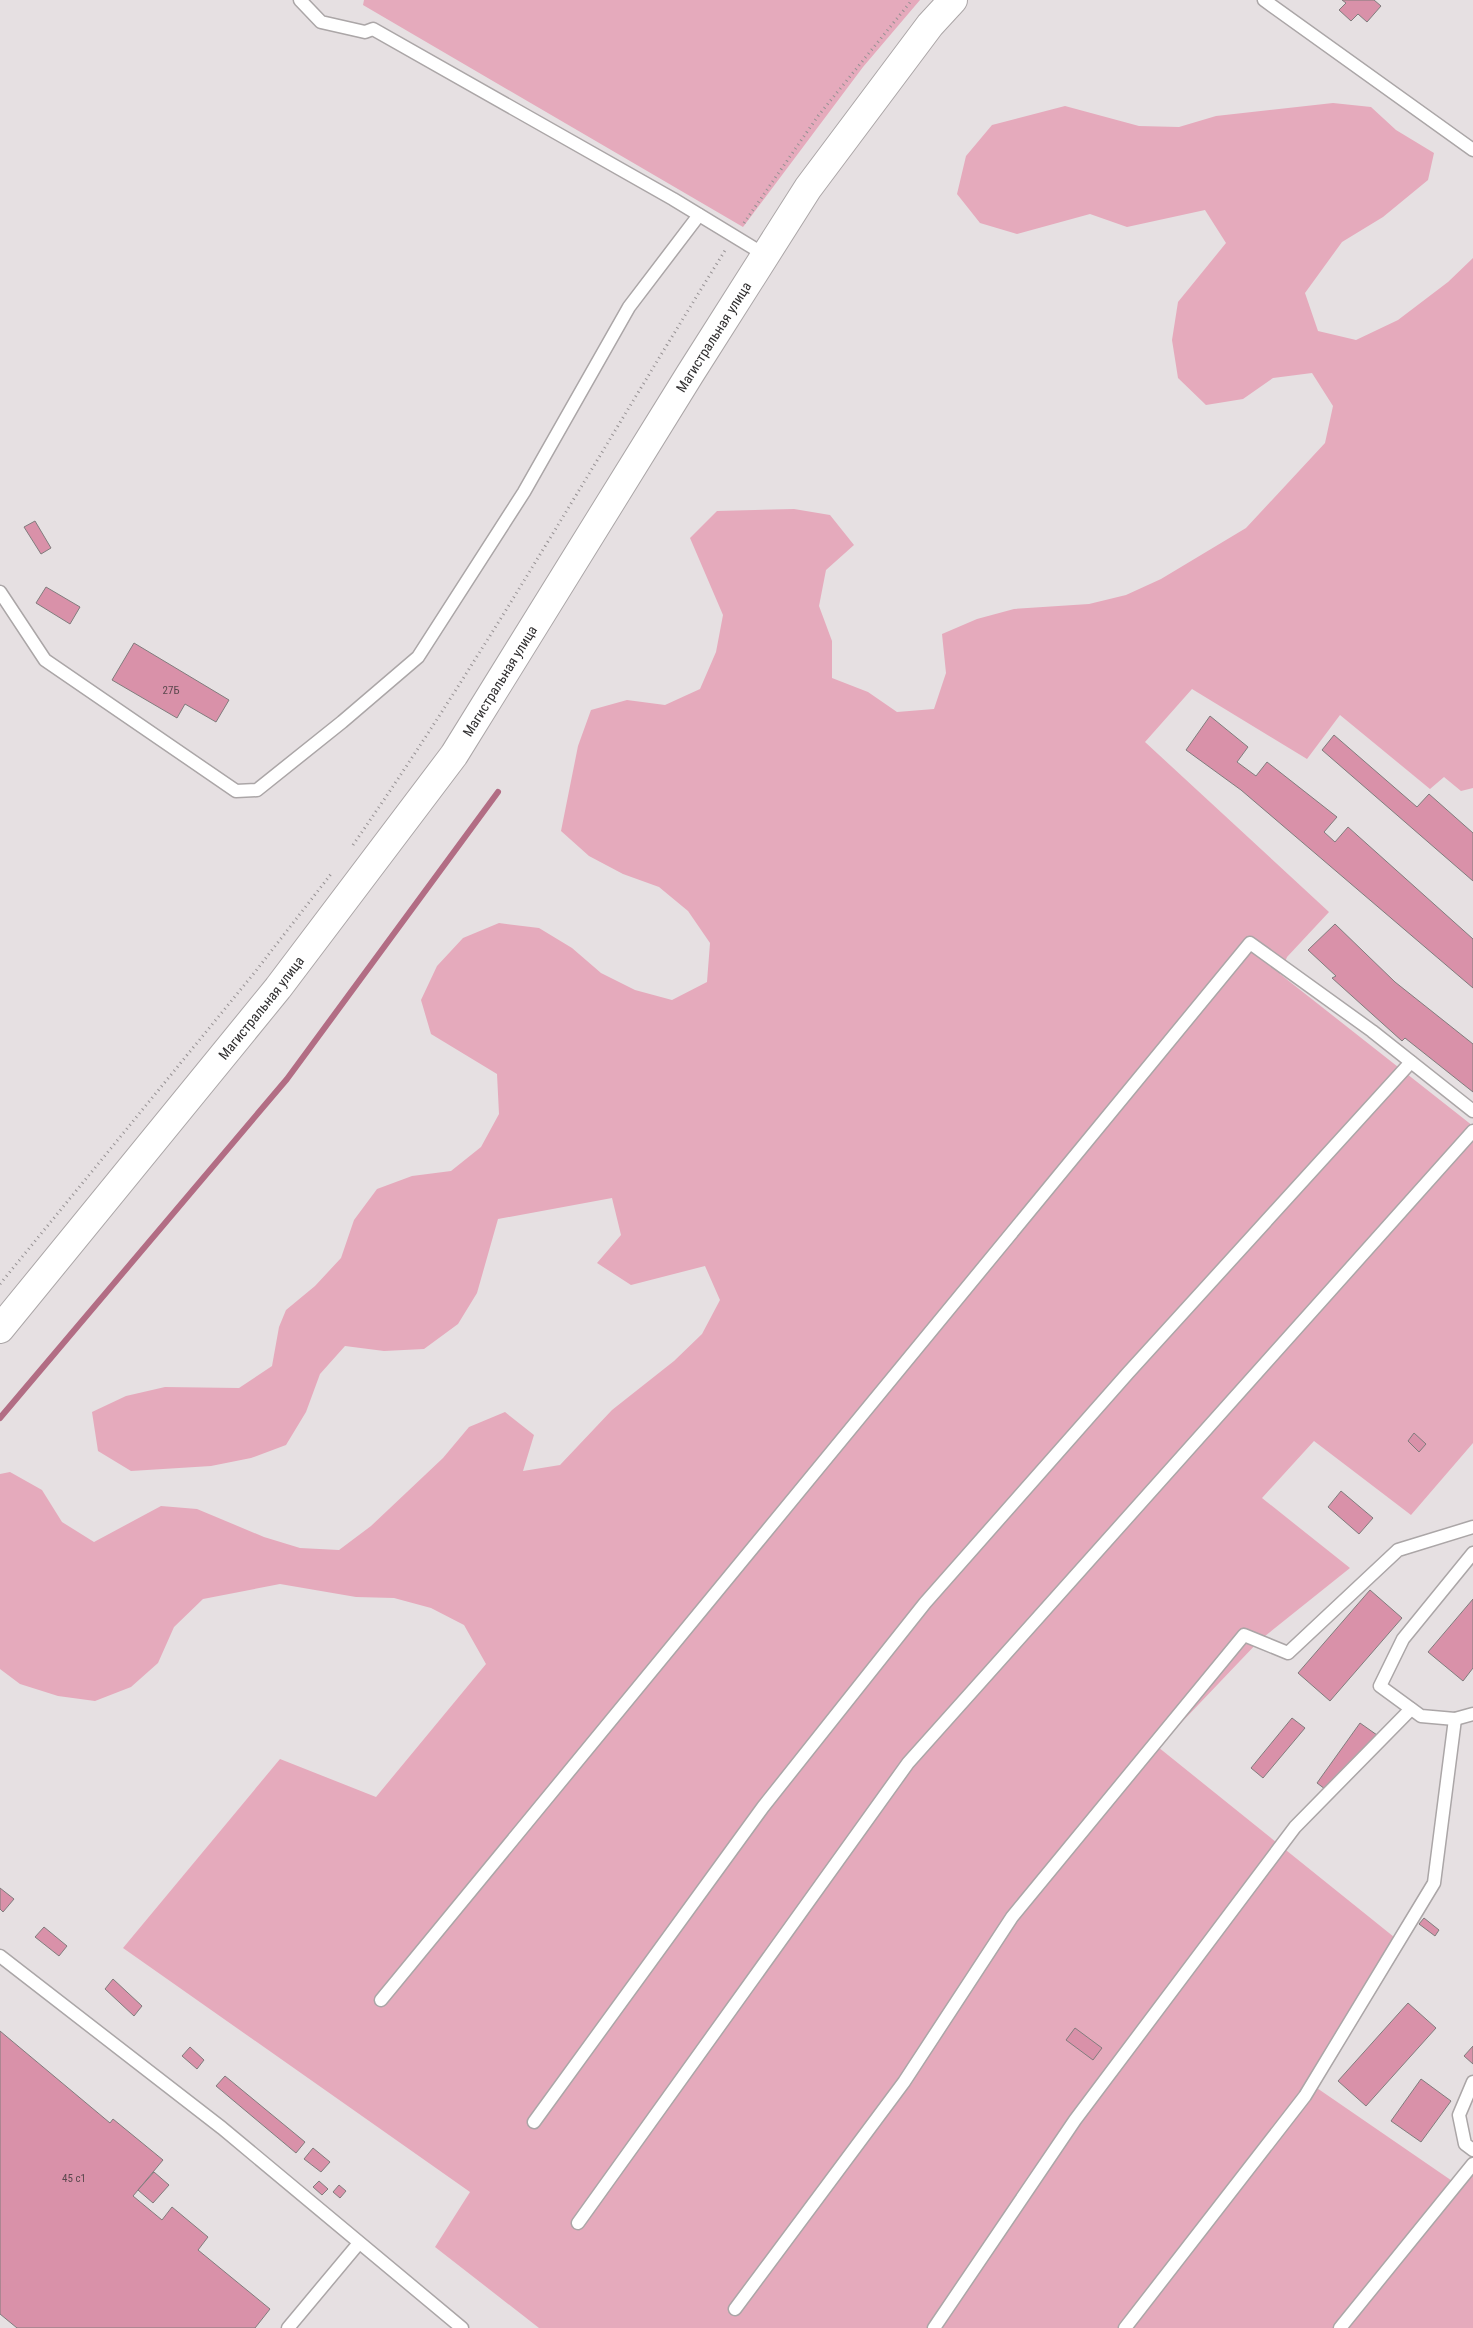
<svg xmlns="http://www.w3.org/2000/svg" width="1473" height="2328" viewBox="0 0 1473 2328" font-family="'Roboto Condensed',sans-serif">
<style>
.green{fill:#e5aabc}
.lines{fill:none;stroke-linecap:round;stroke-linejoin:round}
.stream{stroke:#b26d84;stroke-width:6}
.building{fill:#d991a9;stroke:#817c7d}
.lane-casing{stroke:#aba6a7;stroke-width:15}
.secondary-casing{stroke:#aba6a7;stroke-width:30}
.path{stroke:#969193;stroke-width:3;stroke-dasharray:1 4;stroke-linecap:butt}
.lane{stroke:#fff;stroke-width:12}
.secondary{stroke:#fff;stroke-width:28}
.labels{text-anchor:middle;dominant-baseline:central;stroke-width:4;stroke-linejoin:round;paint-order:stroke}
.number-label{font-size:11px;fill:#5b484e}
.street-label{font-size:14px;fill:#312f30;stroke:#fff}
</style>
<rect width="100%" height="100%" fill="#e6e0e2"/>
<g class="green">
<path d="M 364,0 L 920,0 L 863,67 L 743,227 L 363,5 Z"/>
<path d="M 1333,103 L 1371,107 L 1396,130 L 1434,153 L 1428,180 L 1383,217 L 1342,242 L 1305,293 L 1318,331 L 1356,340 L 1398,320 L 1448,282 L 1473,258 L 1473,788 L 1461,791 L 1444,777 L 1430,789 L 1340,715 L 1307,759 L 1192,689 L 1145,742 L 1329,912 L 1287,957 L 1280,974 L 1473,1126 L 1473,1443 L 1411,1515 L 1314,1441 L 1262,1498 L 1350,1568 L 1260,1640 L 1158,1747 L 1394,1937 L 1314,2086 L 1458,2185 L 1473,2171 L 1473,2328 L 539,2328 L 435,2247 L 470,2192 L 123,1948 L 280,1759 L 376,1797 L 486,1664 L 464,1625 L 431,1608 L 394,1598 L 356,1597 L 280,1584 L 203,1599 L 174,1627 L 158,1663 L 131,1687 L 95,1701 L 58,1696 L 20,1684 L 0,1669 L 0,1474 L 10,1472 L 42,1490 L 62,1522 L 94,1542 L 161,1506 L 197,1509 L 264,1537 L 300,1548 L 339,1550 L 371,1526 L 443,1458 L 469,1427 L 505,1412 L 534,1435 L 523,1471 L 560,1465 L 612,1410 L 674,1361 L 702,1334 L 720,1300 L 705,1266 L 631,1285 L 597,1263 L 621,1235 L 612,1198 L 498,1219 L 477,1293 L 458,1324 L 424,1349 L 384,1351 L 345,1346 L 320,1374 L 306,1412 L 286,1445 L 251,1458 L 211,1466 L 131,1471 L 98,1451 L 92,1412 L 126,1396 L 165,1387 L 239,1388 L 272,1366 L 279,1327 L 286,1310 L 315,1286 L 341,1258 L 354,1220 L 377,1189 L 412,1176 L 451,1171 L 481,1147 L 499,1114 L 497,1074 L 431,1034 L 421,1000 L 437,966 L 463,938 L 499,923 L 539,928 L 572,948 L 601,973 L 635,990 L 672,1000 L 707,982 L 710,943 L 688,911 L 659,887 L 623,874 L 589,856 L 561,831 L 578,746 L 591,710 L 627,700 L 665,705 L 700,689 L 716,652 L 723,615 L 690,538 L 717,511 L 794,509 L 830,515 L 854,545 L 826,570 L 819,606 L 832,641 L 832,678 L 868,692 L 897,712 L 934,709 L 946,673 L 942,634 L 977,619 L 1014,609 L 1089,604 L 1126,595 L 1161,579 L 1246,528 L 1325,443 L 1333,406 L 1312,373 L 1273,378 L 1243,399 L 1206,405 L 1178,378 L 1172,340 L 1178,302 L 1226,243 L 1205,210 L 1127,227 L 1090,214 L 1017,234 L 980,223 L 957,194 L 966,156 L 992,125 L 1065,106 L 1139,126 L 1179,127 L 1216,116 Z"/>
</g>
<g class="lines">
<path class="stream" d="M 0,1418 L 287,1079 L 498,792"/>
</g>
<g class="building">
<path d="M 1342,0 L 1374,0 L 1381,6 L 1367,22 L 1358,14 L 1351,21 L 1339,10 L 1346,3 Z"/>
<path d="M 35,521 L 51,548 L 41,554 L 24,527 Z"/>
<path d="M 46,587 L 80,607 L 70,624 L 36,603 Z"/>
<path d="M 134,643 L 229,700 L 216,722 L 185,704 L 177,718 L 112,680 Z"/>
<path d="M 1210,716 L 1248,747 L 1237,762 L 1256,776 L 1267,762 L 1337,817 L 1324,832 L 1335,842 L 1348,827 L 1473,939 L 1473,988 L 1241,790 L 1186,750 Z"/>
<path d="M 1334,735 L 1417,807 L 1429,794 L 1473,833 L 1473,881 L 1322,750 Z"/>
<path d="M 1335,924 L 1395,982 L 1473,1044 L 1473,1092 L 1405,1038 L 1402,1041 L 1332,978 L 1336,976 L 1308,950 Z"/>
<path d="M 1414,1433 L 1426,1444 L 1419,1452 L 1408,1441 Z"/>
<path d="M 1341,1491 L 1373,1518 L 1359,1534 L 1328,1507 Z"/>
<path d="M 1370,1590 L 1402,1618 L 1330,1701 L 1298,1673 Z"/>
<path d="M 1473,1599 L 1473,1668 L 1463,1681 L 1428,1652 Z"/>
<path d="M 1292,1718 L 1305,1728 L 1263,1778 L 1251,1768 Z"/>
<path d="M 1360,1723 L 1377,1735 L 1333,1795 L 1317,1783 Z"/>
<path d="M 0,1888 L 14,1899 L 3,1912 L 0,1909 Z"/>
<path d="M 1424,1918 L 1439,1930 L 1435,1936 L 1419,1924 Z"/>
<path d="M 44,1927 L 67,1946 L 59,1956 L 35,1937 Z"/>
<path d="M 113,1979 L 142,2006 L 134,2016 L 105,1989 Z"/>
<path d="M 1408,2003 L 1436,2028 L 1366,2106 L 1338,2081 Z"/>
<path d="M 1075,2028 L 1102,2048 L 1093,2060 L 1066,2040 Z"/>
<path d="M 0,2031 L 110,2123 L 113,2119 L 163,2160 L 133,2196 L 162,2220 L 172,2207 L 208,2237 L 198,2250 L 270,2309 L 255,2328 L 17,2328 L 0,2314 Z"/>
<path d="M 1473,2046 L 1473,2064 L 1464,2056 Z"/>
<path d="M 190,2047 L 204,2060 L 197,2069 L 182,2056 Z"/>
<path d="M 225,2076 L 305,2142 L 296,2153 L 216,2086 Z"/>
<path d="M 1421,2079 L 1451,2101 L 1421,2142 L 1391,2121 Z"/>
<path d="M 313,2148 L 330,2162 L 321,2172 L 304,2159 Z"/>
<path d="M 154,2172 L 169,2185 L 153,2203 L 138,2190 Z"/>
<path d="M 319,2181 L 328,2189 L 322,2195 L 313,2187 Z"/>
<path d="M 339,2185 L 346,2191 L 340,2198 L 333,2192 Z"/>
</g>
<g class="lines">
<g class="lane-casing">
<g id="lane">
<path d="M 300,0 L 321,22 L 365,32 L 373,29 L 673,199 L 765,255"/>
<path d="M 1264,0 L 1473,150"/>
<path d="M 0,592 L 45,660 L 236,791 L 257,790 L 342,722 L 418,657 L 524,492 L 629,307 L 699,215"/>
<path d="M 1473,1553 L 1403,1639 L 1380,1686 L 1421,1716 L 1455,1719 L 1473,1714"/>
<path d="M 0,1956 L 222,2128 L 462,2328"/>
<path d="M 381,2000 L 1250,943 L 1372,1031 L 1473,1111"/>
<path d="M 1473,2082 L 1459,2115 L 1465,2144 L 1473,2150"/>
<path d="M 534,2122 L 763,1807 L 925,1603 L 1128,1373 L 1411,1062"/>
<path d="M 578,2223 L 908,1763 L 1473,1131"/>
<path d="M 735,2309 L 904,2082 L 1012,1917 L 1244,1635 L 1288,1653 L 1398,1550 L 1473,1527"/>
<path d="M 288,2328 L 359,2243"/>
<path d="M 934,2328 L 1075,2120 L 1295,1827 L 1411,1709"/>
<path d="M 1125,2328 L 1305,2096 L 1434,1883 L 1455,1719"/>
<path d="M 1340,2328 L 1473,2164"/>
</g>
</g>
<g class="secondary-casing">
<g id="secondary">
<path id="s1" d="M 0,1329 L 278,988 L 454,755 L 690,374 L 808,188 L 930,25 L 953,0"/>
</g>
</g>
<g class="path">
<path d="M 744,223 L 818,116 L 912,0"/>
<path d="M 353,845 C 487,652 602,448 726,249"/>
<path d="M 0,1284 L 255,972 L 331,874"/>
</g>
<use href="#lane" class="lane"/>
<use href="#secondary" class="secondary"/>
</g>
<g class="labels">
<g class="number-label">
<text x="171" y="690">27Б</text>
<text x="74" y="2178">45 с1</text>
</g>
<g class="street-label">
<text stroke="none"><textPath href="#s1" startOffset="1224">Магистральная улица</textPath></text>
<text stroke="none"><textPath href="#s1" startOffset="819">Магистральная улица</textPath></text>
<text stroke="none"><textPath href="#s1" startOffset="414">Магистральная улица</textPath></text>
</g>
</g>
</svg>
